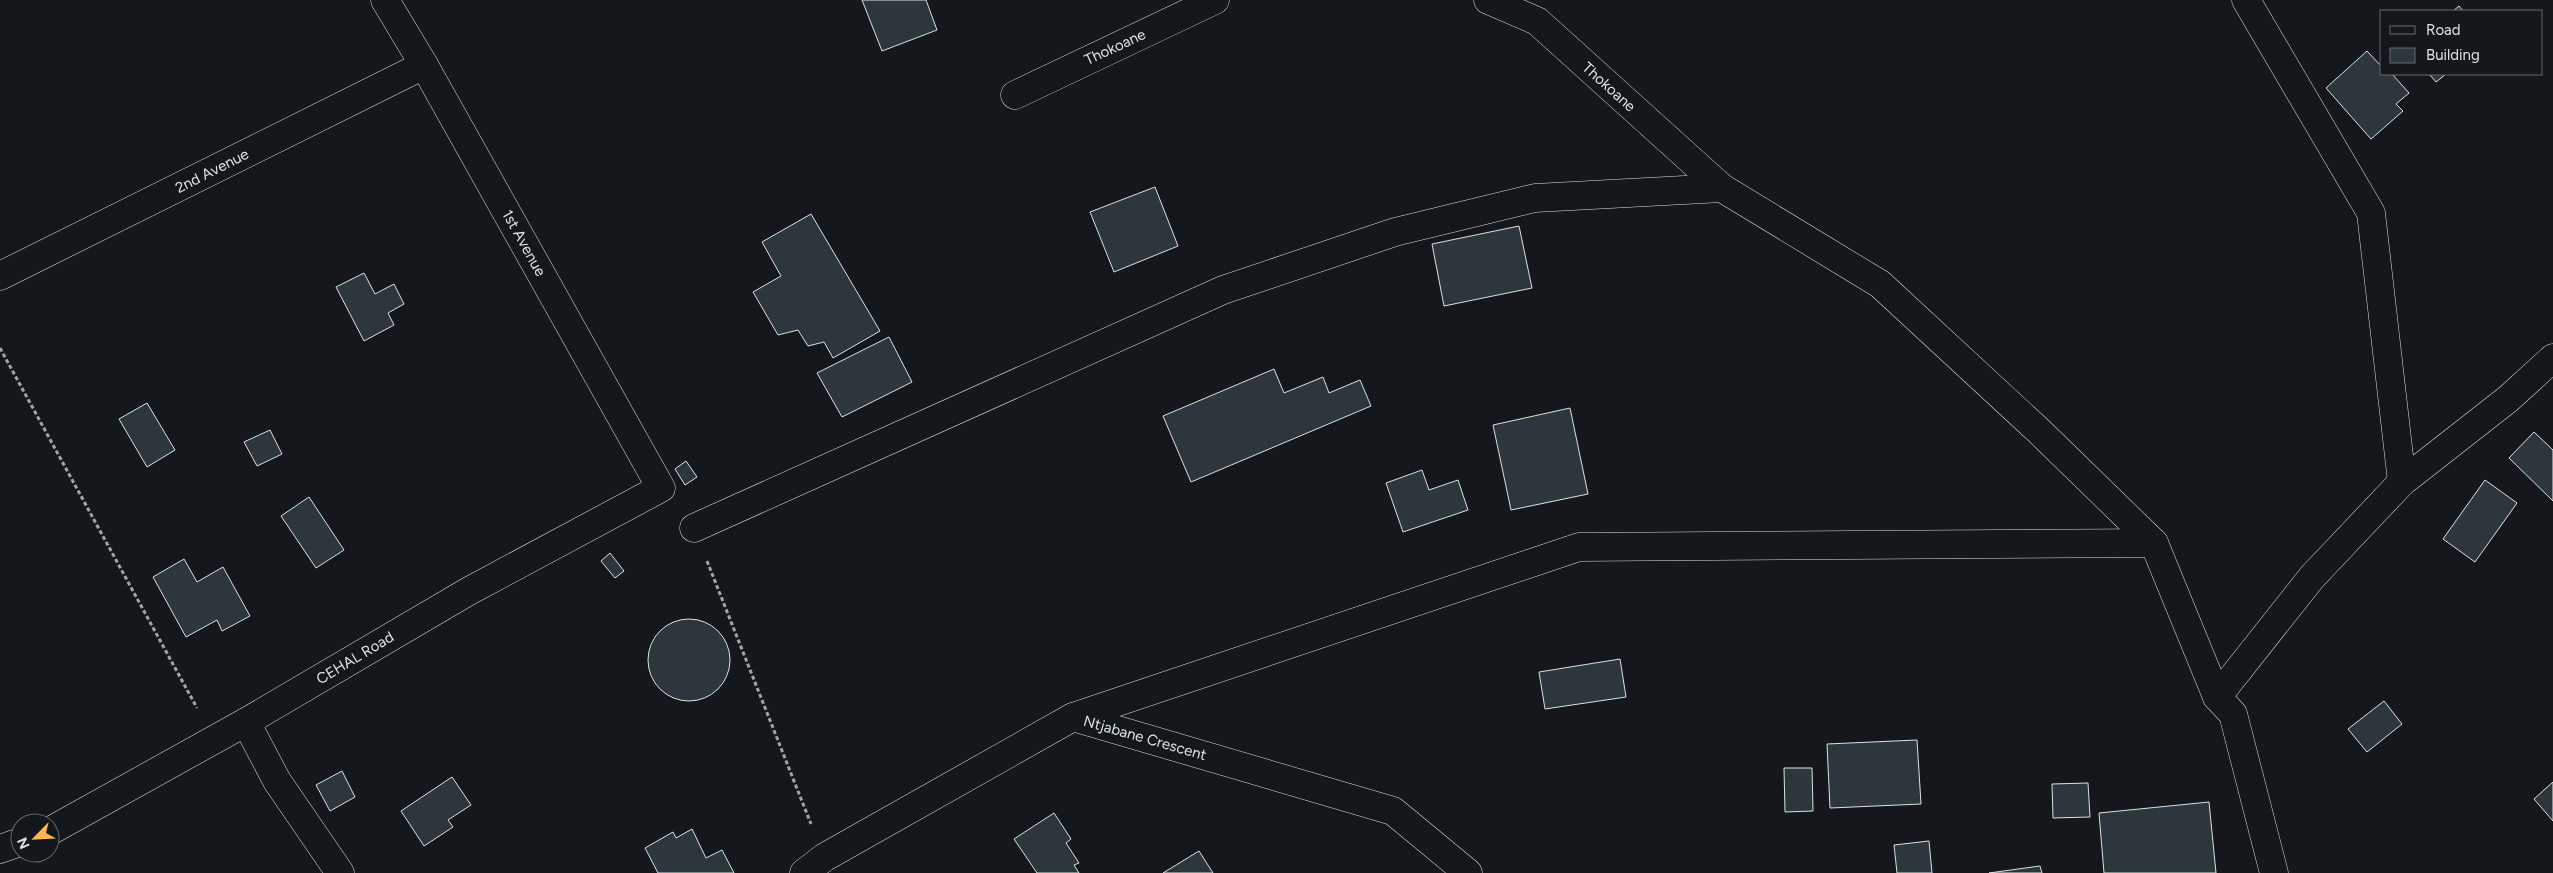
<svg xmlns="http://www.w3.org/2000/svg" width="2553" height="873" viewBox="0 0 2553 873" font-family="Figtree,sans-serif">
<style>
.building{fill:#2c363c;stroke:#d8e6dc}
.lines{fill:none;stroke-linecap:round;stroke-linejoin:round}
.minor-casing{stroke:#d8e6dc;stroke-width:29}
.path{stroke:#9da8a2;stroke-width:3;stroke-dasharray:4 2.5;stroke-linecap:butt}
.minor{stroke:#14181c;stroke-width:28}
.labels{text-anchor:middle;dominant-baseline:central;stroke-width:4;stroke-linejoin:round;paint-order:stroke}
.street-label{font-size:15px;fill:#d8e6dc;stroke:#14181c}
</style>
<rect width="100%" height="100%" fill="#14181c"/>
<g class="building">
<path d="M 862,0 L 926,0 L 937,30 L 882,51 Z"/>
<path d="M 2459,6 L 2463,11 L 2453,11 Z"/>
<path d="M 2367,51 L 2382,67 L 2382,74 L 2392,74 L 2409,93 L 2396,104 L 2403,111 L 2371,139 L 2326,88 Z"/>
<path d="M 2429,74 L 2446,74 L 2436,82 Z"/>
<path d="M 1155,187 L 1178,246 L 1114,272 L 1090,212 Z"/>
<path d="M 811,214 L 880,331 L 833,358 L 824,342 L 808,346 L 798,330 L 778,335 L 753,292 L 781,276 L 762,242 Z"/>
<path d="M 1519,226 L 1532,288 L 1444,306 L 1432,244 Z"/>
<path d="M 364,273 L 375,294 L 394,284 L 404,304 L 388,313 L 394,325 L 364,341 L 336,287 Z"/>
<path d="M 889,337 L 912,382 L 842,417 L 817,373 Z"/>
<path d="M 1274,369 L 1284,393 L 1323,377 L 1329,393 L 1360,380 L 1371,406 L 1191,482 L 1163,416 Z"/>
<path d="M 147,403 L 175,450 L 147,467 L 119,419 Z"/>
<path d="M 1570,408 L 1588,494 L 1511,510 L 1493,425 Z"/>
<path d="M 270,430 L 282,454 L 257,466 L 244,442 Z"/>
<path d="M 2534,432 L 2553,450 L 2553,501 L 2509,458 Z"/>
<path d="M 686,461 L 697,477 L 685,485 L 675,469 Z"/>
<path d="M 1422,470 L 1429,490 L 1458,480 L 1468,510 L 1403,532 L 1386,483 Z"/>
<path d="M 2485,480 L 2517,503 L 2475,562 L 2443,539 Z"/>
<path d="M 309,497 L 344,550 L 316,568 L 281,516 Z"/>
<path d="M 610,553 L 624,571 L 615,578 L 601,561 Z"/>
<path d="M 184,559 L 197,582 L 223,567 L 250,616 L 222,631 L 217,620 L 186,637 L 153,577 Z"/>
<circle cx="689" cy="660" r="41"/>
<path d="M 1620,659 L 1626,697 L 1545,709 L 1539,672 Z"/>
<path d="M 2384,701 L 2402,724 L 2367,752 L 2348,729 Z"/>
<path d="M 1917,740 L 1921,804 L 1830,808 L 1827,744 Z"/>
<path d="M 1784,768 L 1812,768 L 1813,811 L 1785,812 Z"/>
<path d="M 342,771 L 355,797 L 330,811 L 316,785 Z"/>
<path d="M 452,777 L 471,805 L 448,820 L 453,827 L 424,846 L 401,811 Z"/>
<path d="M 2553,782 L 2553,821 L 2534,799 Z"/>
<path d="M 2088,783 L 2090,817 L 2053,818 L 2052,784 Z"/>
<path d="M 2209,802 L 2216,873 L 2104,873 L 2099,813 Z"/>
<path d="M 1054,813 L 1071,839 L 1066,843 L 1079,863 L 1074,865 L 1079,873 L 1037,873 L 1014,839 Z"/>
<path d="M 692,829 L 706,858 L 722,850 L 734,873 L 658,873 L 645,848 L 673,832 L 676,838 Z"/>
<path d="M 1929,841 L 1932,873 L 1897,873 L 1894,845 Z"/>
<path d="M 1199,851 L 1213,873 L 1163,873 Z"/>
<path d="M 2040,866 L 2042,873 L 1989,873 Z"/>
</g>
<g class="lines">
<g class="minor-casing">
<g id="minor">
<path d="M 1488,0 L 1537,21 L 1722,188"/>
<path d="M 2246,0 L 2371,213 L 2402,482"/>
<path d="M 1015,95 L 1215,0"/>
<path d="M 0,276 L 424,65"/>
<path d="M 694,528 L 1223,290 L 1395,232 L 1535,198 L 1722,188 L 1880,284 L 2039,431 L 2154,543 L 2217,697 L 2233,714 L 2274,873"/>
<path d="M 2217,697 L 2312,577 L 2402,482 L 2508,399 L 2553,358"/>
<path d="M 1073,717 L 1579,547 L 2154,543"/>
<path d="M 246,722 L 277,781 L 340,873"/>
<path d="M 50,831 L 246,722 L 469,591 L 661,488 L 424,65 L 385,0"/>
<path d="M 0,849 L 20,842"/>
<path d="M 804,873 L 825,857 L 1073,717 L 1393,811 L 1468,873"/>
</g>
</g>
<g class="path">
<path d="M 0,348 L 197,708"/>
<path d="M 707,561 L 811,824"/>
</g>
<use href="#minor" class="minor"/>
</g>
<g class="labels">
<g class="street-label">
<text transform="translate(1115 47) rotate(-25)">Thokoane</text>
<text transform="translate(1609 87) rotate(42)">Thokoane</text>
<text transform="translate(212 171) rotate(-27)">2nd Avenue</text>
<text transform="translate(524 243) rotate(61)">1st Avenue</text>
<text transform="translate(355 658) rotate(-31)">CEHAL Road</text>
<text transform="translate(1145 738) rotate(16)">Ntjabane Crescent</text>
</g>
</g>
<rect x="2380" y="10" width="162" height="65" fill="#14181c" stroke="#626a69"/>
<rect x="2390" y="26" width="25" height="8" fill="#14181c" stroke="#626a69"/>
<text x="2426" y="35" font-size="15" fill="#d8e6dc">Road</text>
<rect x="2390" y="48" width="25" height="15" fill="#2c363c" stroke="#626a69"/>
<text x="2426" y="60" font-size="15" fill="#d8e6dc">Building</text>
<g transform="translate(35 838) rotate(246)"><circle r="24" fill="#14181c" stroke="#626a69"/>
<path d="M0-4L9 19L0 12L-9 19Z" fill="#ffb74d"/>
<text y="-8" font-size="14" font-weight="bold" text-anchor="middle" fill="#d8e6dc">N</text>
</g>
</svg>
